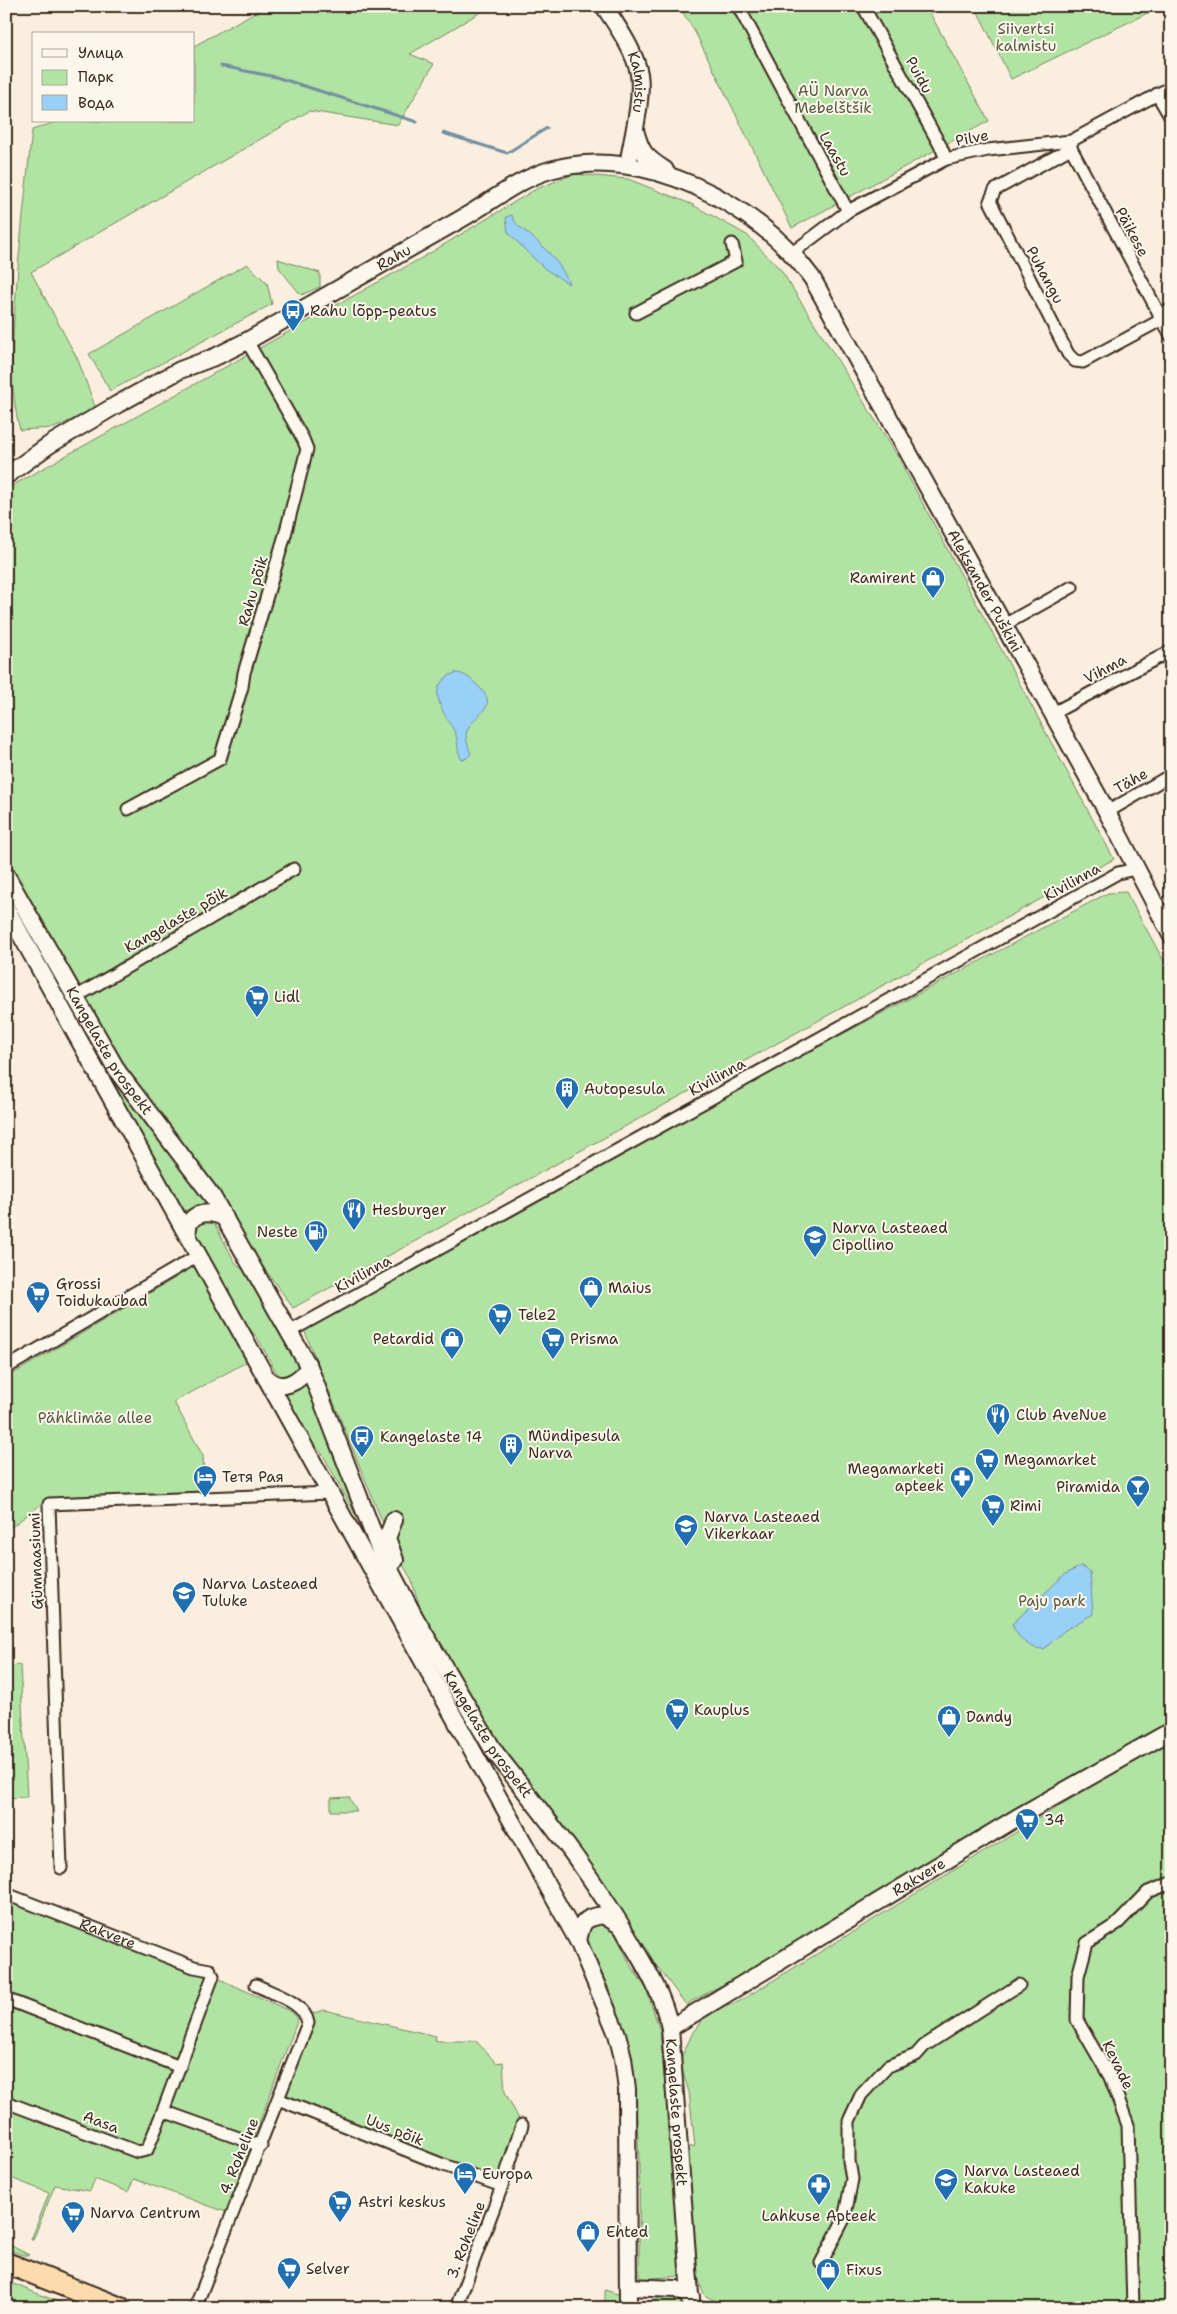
<svg xmlns="http://www.w3.org/2000/svg" width="1177" height="2314" viewBox="0 0 1177 2314" font-family="'Shantell Sans',sans-serif">
<style>
.green{fill:#b1e3a3;stroke:#768660}
.water{fill:#99d0f8;stroke:#738ea1}
.lines{fill:none;stroke-linecap:round;stroke-linejoin:round}
.stream{stroke:#738ea1;stroke-width:3}
.street-casing{stroke:#3b2a1e;stroke-width:15}
.secondary-casing{stroke:#3b2a1e;stroke-width:20}
.highway-casing{stroke:#3b2a1e;stroke-width:24}
.street{stroke:#fbf7ec;stroke-width:11}
.secondary{stroke:#fbf7ec;stroke-width:16}
.highway{stroke:#fcdcac;stroke-width:20}
.labels{text-anchor:middle;dominant-baseline:central;stroke-width:4;stroke-linejoin:round;paint-order:stroke}
.park-label{font-size:15px;fill:#58583f;stroke:#fbf7ec}
.street-label{font-size:15px;fill:#3b2a1e;stroke:#fbf7ec}
.poi-label{font-size:15px;fill:#3b2a1e;stroke:#fbf7ec;text-anchor:start}
</style>
<rect width="100%" height="100%" fill="#faefde"/>
<filter id="ink" filterUnits="userSpaceOnUse"><feTurbulence type="fractalNoise" baseFrequency=".02" numOctaves="2"/><feDisplacementMap in="SourceGraphic" scale="10" xChannelSelector="R" yChannelSelector="G"/><feConvolveMatrix kernelMatrix="1 2 1 2 8 2 1 2 1" color-interpolation-filters="sRGB"/></filter>
<g filter="url(#ink)">
<g class="green">
<path d="M 266,6 L 491,6 L 410,54 L 434,64 L 398,125 L 309,111 L 31,272 L 78,360 L 96,409 L 54,428 L 20,430 C 9,389 12,348 15,305 C 19,247 26,188 32,130 L 58,121 L 194,121 L 194,46 Z"/>
<path d="M 679,6 L 926,6 L 989,121 L 792,228 L 696,34 Z"/>
<path d="M 975,6 L 1162,6 L 1011,79 Z"/>
<path d="M 574,174 L 628,179 L 691,204 L 747,235 L 781,270 L 894,450 L 1114,859 L 293,1308 L 99,1039 L 6,869 L 6,489 L 425,256 L 536,189 Z"/>
<path d="M 278,259 L 320,273 L 320,287 L 301,295 L 279,268 Z"/>
<path d="M 247,264 L 267,283 L 272,304 L 110,391 L 89,354 Z"/>
<path d="M 1126,892 L 1171,974 L 1171,1732 L 747,1972 L 690,2002 L 687,2006 L 501,1760 L 422,1614 L 411,1579 L 391,1543 L 302,1325 L 521,1205 L 1108,893 Z"/>
<path d="M 108,1072 L 209,1203 L 196,1205 L 182,1213 L 106,1074 Z"/>
<path d="M 209,1218 L 214,1223 L 235,1262 L 251,1278 L 298,1363 L 298,1368 L 293,1376 L 283,1378 L 276,1372 L 257,1337 L 242,1321 L 194,1234 L 194,1224 Z"/>
<path d="M 197,1265 L 250,1360 L 174,1402 L 203,1456 L 205,1493 L 47,1500 L 6,1531 L 6,1378 Z"/>
<path d="M 309,1383 L 355,1513 L 355,1514 L 323,1455 L 304,1433 L 281,1393 L 300,1388 Z"/>
<path d="M 20,1665 L 27,1797 L 6,1798 L 6,1666 Z"/>
<path d="M 1171,1740 L 1171,2308 L 763,2308 C 749,2306 717,2304 706,2296 C 691,2283 689,2171 688,2147 L 695,2146 L 689,2092 L 681,2066 L 681,2058 L 693,2032 L 706,2015 L 712,2009 L 738,2002 L 1128,1764 Z"/>
<path d="M 349,1797 L 357,1811 L 331,1811 L 331,1798 Z"/>
<path d="M 6,1894 L 213,1976 L 292,2012 L 298,2019 L 226,2212 L 134,2179 L 128,2192 L 95,2179 L 90,2191 L 55,2185 L 33,2240 L 31,2240 L 49,2193 L 6,2176 Z"/>
<path d="M 600,1921 L 613,1929 L 631,1966 L 646,1988 L 660,2031 L 682,2276 L 639,2279 C 639,2198 643,2115 625,2036 C 617,2002 600,1970 585,1938 L 586,1930 Z"/>
<path d="M 324,2010 L 436,2036 L 435,2040 L 439,2041 L 476,2041 L 496,2063 L 503,2062 L 505,2092 L 522,2125 L 502,2186 L 278,2099 L 307,2015 Z"/>
<path d="M 6,2243 L 29,2255 L 23,2255 L 6,2249 Z"/>
<path d="M 6,2283 L 16,2285 L 74,2308 L 6,2308 Z"/>
<path d="M 605,2290 L 618,2294 L 621,2301 L 621,2308 L 605,2308 Z"/>
<path d="M 668,2294 L 683,2299 L 683,2308 L 646,2308 L 653,2301 Z"/>
</g>
<g class="water">
<path d="M 512,215 C 515,226 522,228 530,235 C 545,248 562,264 569,284 L 545,269 L 525,250 L 508,232 L 506,217 Z"/>
<path d="M 455,673 C 464,673 468,677 475,683 C 504,709 474,712 467,731 C 464,737 469,748 471,754 L 467,758 L 462,760 C 456,751 459,742 455,733 C 446,714 421,687 455,673 Z"/>
<path d="M 1081,1566 L 1090,1572 L 1093,1614 L 1065,1630 L 1044,1649 C 1028,1649 1018,1638 1012,1624 L 1064,1575 Z"/>
</g>
<g class="lines">
<g class="stream">
<path d="M 221,66 L 276,77 L 417,122"/>
<path d="M 443,133 L 507,153 L 547,128"/>
</g>
<g class="street-casing">
<g id="street">
<path d="M 738,6 L 848,211"/>
<path d="M 863,6 L 941,147 L 946,159"/>
<path d="M 1157,94 L 1171,118"/>
<path d="M 1071,143 L 1071,148 L 1171,336"/>
<path d="M 1071,148 L 995,190 L 990,201 L 1068,354 L 1075,361 L 1083,362 L 1161,320"/>
<path d="M 792,253 L 848,211 L 946,159 L 988,150 L 1071,141 L 1171,87"/>
<path d="M 636,313 L 736,261 L 732,244"/>
<path d="M 1159,316 L 1171,309"/>
<path d="M 1004,625 L 1072,587"/>
<path d="M 1053,713 L 1171,651"/>
<path d="M 128,809 L 220,759 L 242,687 L 244,673 L 285,535 L 307,449 L 303,439 L 247,341"/>
<path d="M 1107,812 L 1171,775"/>
<path d="M 74,998 L 294,869"/>
<path d="M 289,1332 L 1118,873 L 1135,869"/>
<path d="M 6,1368 L 199,1255"/>
<path d="M 61,1868 L 49,1504 L 330,1493"/>
<path id="s1" d="M 6,1894 L 194,1967 L 210,1970"/>
<path d="M 213,1976 L 163,2111 L 261,2146"/>
<path d="M 6,1999 L 180,2067"/>
<path d="M 278,2099 L 441,2164 L 502,2186"/>
<path d="M 6,2102 L 138,2152 L 147,2150 L 163,2111"/>
<path d="M 821,2263 L 844,2219 L 848,2200 L 852,2179 L 849,2161 L 849,2121 L 861,2095 L 888,2066 L 916,2055 L 924,2046 L 1019,1985"/>
<path d="M 691,2307 L 718,2308"/>
<path d="M 195,2308 L 308,2023 C 305,2002 273,1994 256,1985"/>
<path d="M 456,2308 L 502,2186 L 522,2125"/>
<path d="M 1133,2308 L 1128,2125 L 1110,2077 L 1077,2020 L 1078,1976 L 1087,1943 L 1118,1923 L 1148,1892 L 1171,1883"/>
</g>
</g>
<g class="secondary-casing">
<g id="secondary">
<path id="s2" d="M 604,6 C 617,26 635,51 639,74 C 643,99 632,140 628,165"/>
<path d="M 635,130 C 641,153 645,157 665,170"/>
<path id="s3" d="M 6,476 L 49,445 L 118,404 L 180,370 L 217,356 L 247,341 C 318,300 390,260 461,219 C 491,202 517,180 550,170 C 643,143 758,204 812,278 L 1107,812 L 1171,935"/>
<path id="s4" d="M 6,875 L 118,1072 L 212,1196 L 309,1367 L 380,1551 L 414,1616 L 494,1751 C 544,1815 595,1878 635,1949 C 650,1974 664,1999 670,2028 L 691,2308"/>
<path d="M 6,908 L 578,1941 L 617,2034 L 623,2058 L 627,2090 L 628,2308"/>
<path d="M 188,1236 C 184,1212 210,1209 225,1218"/>
<path d="M 266,1378 C 281,1393 299,1382 309,1367"/>
<path d="M 394,1520 L 387,1538 L 395,1560"/>
<path d="M 578,1941 C 582,1922 583,1918 603,1915 L 621,1926"/>
<path id="s5" d="M 670,2028 L 1018,1817 L 1171,1731"/>
<path d="M 628,2287 L 676,2289 L 691,2297"/>
</g>
</g>
<g class="highway-casing">
<path id="highway" d="M 6,2263 L 121,2308"/>
</g>
<use href="#street" class="street"/>
<use href="#secondary" class="secondary"/>
<use href="#highway" class="highway"/>
</g>
</g>
<defs>
<g id="bus-pin" transform="scale(1.25)"><path d="M0 17L-7.5 6A9.5 9.5 0 1 1 7.5 6Z" fill="#1f6fb2" stroke="#fbf7ec"/><path d="M-5-6H5V4H4V6H2V4H-2V6H-4V4H-5ZM-3.5-4V0h7V-4ZM-3.5 1.2v1.5H-2V1.2ZM2 1.2v1.5H3.5V1.2Z" fill="#fff"/></g>
<g id="shop-pin" transform="scale(1.25)"><path d="M0 17L-7.5 6A9.5 9.5 0 1 1 7.5 6Z" fill="#1f6fb2" stroke="#fbf7ec"/><path d="M-5-2.5h2.3a2.7 3.5 0 0 1 5.4 0H5L5.5 6h-11ZM-1.5-2.5h3a1.5 2.3 0 0 0-3 0Z" fill="#fff"/></g>
<g id="supermarket-pin" transform="scale(1.25)"><path d="M0 17L-7.5 6A9.5 9.5 0 1 1 7.5 6Z" fill="#1f6fb2" stroke="#fbf7ec"/><path d="M-6-5.5h2.5l.6 2H6L4.5 2H-2.5L-4.4-4H-6ZM-1.5 3.2a1.3 1.3 0 1 0 .1 0ZM3 3.2a1.3 1.3 0 1 0 .1 0Z" fill="#fff"/></g>
<g id="building-pin" transform="scale(1.25)"><path d="M0 17L-7.5 6A9.5 9.5 0 1 1 7.5 6Z" fill="#1f6fb2" stroke="#fbf7ec"/><path d="M-4-6H4V6H1V3H-1V6H-4ZM-2.5-4.3h1.7v1.8h-1.7ZM.8-4.3h1.7v1.8H.8ZM-2.5-1h1.7V.8h-1.7ZM.8-1h1.7V.8H.8Z" fill="#fff"/></g>
<g id="restaurant-pin" transform="scale(1.25)"><path d="M0 17L-7.5 6A9.5 9.5 0 1 1 7.5 6Z" fill="#1f6fb2" stroke="#fbf7ec"/><path d="M-5-6h1v4h1v-4h1v4h1v-4h1v5L-1.5 .5V6h-2V.5L-5-1ZM5-6V6H3V1.5H1.5Q1.5-4 5-6Z" fill="#fff"/></g>
<g id="fuel-pin" transform="scale(1.25)"><path d="M0 17L-7.5 6A9.5 9.5 0 1 1 7.5 6Z" fill="#1f6fb2" stroke="#fbf7ec"/><path d="M-5.5-6h7V0h2V4h1.3V-2.5L3-4.5l.8-.8L6-3V5H2.5V1h-1V6h-7ZM-4.2-4.7v3.2H.2V-4.7Z" fill="#fff"/></g>
<g id="school-pin" transform="scale(1.25)"><path d="M0 17L-7.5 6A9.5 9.5 0 1 1 7.5 6Z" fill="#1f6fb2" stroke="#fbf7ec"/><path d="M0-5L7-2L0 1L-7-2ZM-4 1L0 2.5L4 1V4Q0 6-4 4Z" fill="#fff"/></g>
<g id="hotel-pin" transform="scale(1.25)"><path d="M0 17L-7.5 6A9.5 9.5 0 1 1 7.5 6Z" fill="#1f6fb2" stroke="#fbf7ec"/><path d="M-6-4.5h1.5V1H6V5H4.5V3h-9V5H-6ZM-4 0a1.8 1.8 0 1 1 3.6 0ZM.5 0V-2.5h3Q6-2.5 6 0Z" fill="#fff"/></g>
<g id="pharmacy-pin" transform="scale(1.25)"><path d="M0 17L-7.5 6A9.5 9.5 0 1 1 7.5 6Z" fill="#1f6fb2" stroke="#fbf7ec"/><path d="M-2-6h4v4h4v4h-4v4h-4v-4h-4v-4h4Z" fill="#fff"/></g>
<g id="bar-pin" transform="scale(1.25)"><path d="M0 17L-7.5 6A9.5 9.5 0 1 1 7.5 6Z" fill="#1f6fb2" stroke="#fbf7ec"/><path d="M-6-5H6L.8 .8V4.5H3.5V6h-7V4.5H-.8V.8Z" fill="#fff"/></g>
</defs>
<g fill-rule="evenodd">
<use href="#bus-pin" x="293" y="311"/>
<use href="#shop-pin" x="933" y="578"/>
<use href="#supermarket-pin" x="257" y="997"/>
<use href="#building-pin" x="567" y="1089"/>
<use href="#restaurant-pin" x="354" y="1210"/>
<use href="#fuel-pin" x="316" y="1232"/>
<use href="#school-pin" x="815" y="1237"/>
<use href="#shop-pin" x="591" y="1288"/>
<use href="#supermarket-pin" x="38" y="1293"/>
<use href="#supermarket-pin" x="500" y="1315"/>
<use href="#shop-pin" x="452" y="1339"/>
<use href="#supermarket-pin" x="553" y="1339"/>
<use href="#restaurant-pin" x="998" y="1415"/>
<use href="#bus-pin" x="362" y="1437"/>
<use href="#building-pin" x="511" y="1445"/>
<use href="#supermarket-pin" x="987" y="1460"/>
<use href="#hotel-pin" x="205" y="1477"/>
<use href="#pharmacy-pin" x="962" y="1478"/>
<use href="#bar-pin" x="1138" y="1487"/>
<use href="#supermarket-pin" x="993" y="1506"/>
<use href="#school-pin" x="686" y="1526"/>
<use href="#school-pin" x="184" y="1593"/>
<use href="#supermarket-pin" x="677" y="1710"/>
<use href="#shop-pin" x="949" y="1717"/>
<use href="#supermarket-pin" x="1027" y="1820"/>
<use href="#hotel-pin" x="465" y="2174"/>
<use href="#school-pin" x="946" y="2180"/>
<use href="#pharmacy-pin" x="819" y="2185"/>
<use href="#supermarket-pin" x="340" y="2202"/>
<use href="#supermarket-pin" x="73" y="2213"/>
<use href="#shop-pin" x="588" y="2232"/>
<use href="#supermarket-pin" x="289" y="2269"/>
<use href="#shop-pin" x="828" y="2270"/>
</g>
<g class="labels">
<g class="park-label">
<text x="1026" y="29">Siivertsi<tspan x="1026" dy="17">kalmistu</tspan></text>
<text x="833" y="91">AÜ Narva<tspan x="833" dy="17">Mebelštšik</tspan></text>
<text x="95" y="1418">Pähklimäe allee</text>
<text x="1052" y="1601">Paju park</text>
</g>
<g class="street-label">
<text transform="translate(919 75) rotate(61)">Puidu</text>
<text stroke="none"><textPath href="#s2" startOffset="85">Kalmistu</textPath></text>
<text transform="translate(972 138) rotate(-11)">Pilve</text>
<text transform="translate(835 154) rotate(61)">Laastu</text>
<text transform="translate(1132 232) rotate(62)">Päikese</text>
<text stroke="none"><textPath href="#s3" startOffset="446">Rahu</textPath></text>
<text transform="translate(1045 275) rotate(62)">Puhangu</text>
<text transform="translate(253 591) rotate(-74)">Rahu põik</text>
<text stroke="none"><textPath href="#s3" startOffset="1282">Aleksander Puškini</textPath></text>
<text transform="translate(1105 669) rotate(-28)">Vihma</text>
<text transform="translate(1131 781) rotate(-30)">Tähe</text>
<text transform="translate(1072 882) rotate(-29)">Kivilinna</text>
<text transform="translate(176 920) rotate(-30)">Kangelaste põik</text>
<text stroke="none"><textPath href="#s4" startOffset="204">Kangelaste prospekt</textPath></text>
<text transform="translate(717 1077) rotate(-29)">Kivilinna</text>
<text transform="translate(363 1274) rotate(-29)">Kivilinna</text>
<text transform="translate(36 1561) rotate(-92)">Gümnaasiumi</text>
<text stroke="none"><textPath href="#s4" startOffset="989">Kangelaste prospekt</textPath></text>
<text stroke="none"><textPath href="#s5" startOffset="291">Rakvere</textPath></text>
<text stroke="none"><textPath href="#s1" startOffset="109">Rakvere</textPath></text>
<text transform="translate(1118 2065) rotate(64)">Kevade</text>
<text stroke="none"><textPath href="#s4" startOffset="1421">Kangelaste prospekt</textPath></text>
<text transform="translate(101 2122) rotate(21)">Aasa</text>
<text transform="translate(395 2130) rotate(22)">Uus põik</text>
<text transform="translate(239 2156) rotate(-68)">4. Roheline</text>
<text transform="translate(466 2240) rotate(-69)">3. Roheline</text>
</g>
<g class="poi-label">
<text x="310" y="311">Rahu lõpp-peatus</text>
<text x="916" y="578" text-anchor="end">Ramirent</text>
<text x="274" y="997">Lidl</text>
<text x="584" y="1089">Autopesula</text>
<text x="372" y="1210">Hesburger</text>
<text x="832" y="1228">Narva Lasteaed<tspan x="832" dy="17">Cipollino</tspan></text>
<text x="298" y="1232" text-anchor="end">Neste</text>
<text x="56" y="1284">Grossi<tspan x="56" dy="17">Toidukaubad</tspan></text>
<text x="608" y="1288">Maius</text>
<text x="518" y="1315">Tele2</text>
<text x="434" y="1339" text-anchor="end">Petardid</text>
<text x="570" y="1339">Prisma</text>
<text x="1016" y="1415">Club AveNue</text>
<text x="528" y="1436">Mündipesula<tspan x="528" dy="17">Narva</tspan></text>
<text x="380" y="1437">Kangelaste 14</text>
<text x="1004" y="1460">Megamarket</text>
<text x="944" y="1469" text-anchor="end">Megamarketi<tspan x="944" dy="17">apteek</tspan></text>
<text x="222" y="1477">Тетя Рая</text>
<text x="1120" y="1487" text-anchor="end">Piramida</text>
<text x="1010" y="1506">Rimi</text>
<text x="704" y="1517">Narva Lasteaed<tspan x="704" dy="17">Vikerkaar</tspan></text>
<text x="202" y="1584">Narva Lasteaed<tspan x="202" dy="17">Tuluke</tspan></text>
<text x="694" y="1710">Kauplus</text>
<text x="966" y="1717">Dandy</text>
<text x="1044" y="1820">34</text>
<text x="964" y="2171">Narva Lasteaed<tspan x="964" dy="17">Kakuke</tspan></text>
<text x="482" y="2174">Europa</text>
<text x="358" y="2202">Astri keskus</text>
<text x="90" y="2213">Narva Centrum</text>
<text x="819" y="2216" text-anchor="middle">Lahkuse Apteek</text>
<text x="606" y="2232">Ehted</text>
<text x="306" y="2269">Selver</text>
<text x="846" y="2270">Fixus</text>
</g>
</g>
<rect width="1177" height="2314" fill="none" stroke="#fbf7ec" stroke-width="25"/>
<rect x="12" y="12" width="1152" height="2289" fill="none" stroke="#3b2a1e" stroke-width="2" filter="url(#ink)"/>
<rect x="32" y="32" width="162" height="90" fill="#fbf7ec" stroke="#aea59a"/>
<rect x="42" y="49" width="25" height="8" fill="#fbf7ec" stroke="#aea59a"/>
<text x="78" y="58" font-size="15" fill="#3b2a1e">Улица</text>
<rect x="42" y="70" width="25" height="15" fill="#b1e3a3" stroke="#aea59a"/>
<text x="78" y="82" font-size="15" fill="#3b2a1e">Парк</text>
<rect x="42" y="95" width="25" height="15" fill="#99d0f8" stroke="#aea59a"/>
<text x="78" y="108" font-size="15" fill="#3b2a1e">Вода</text>
</svg>
